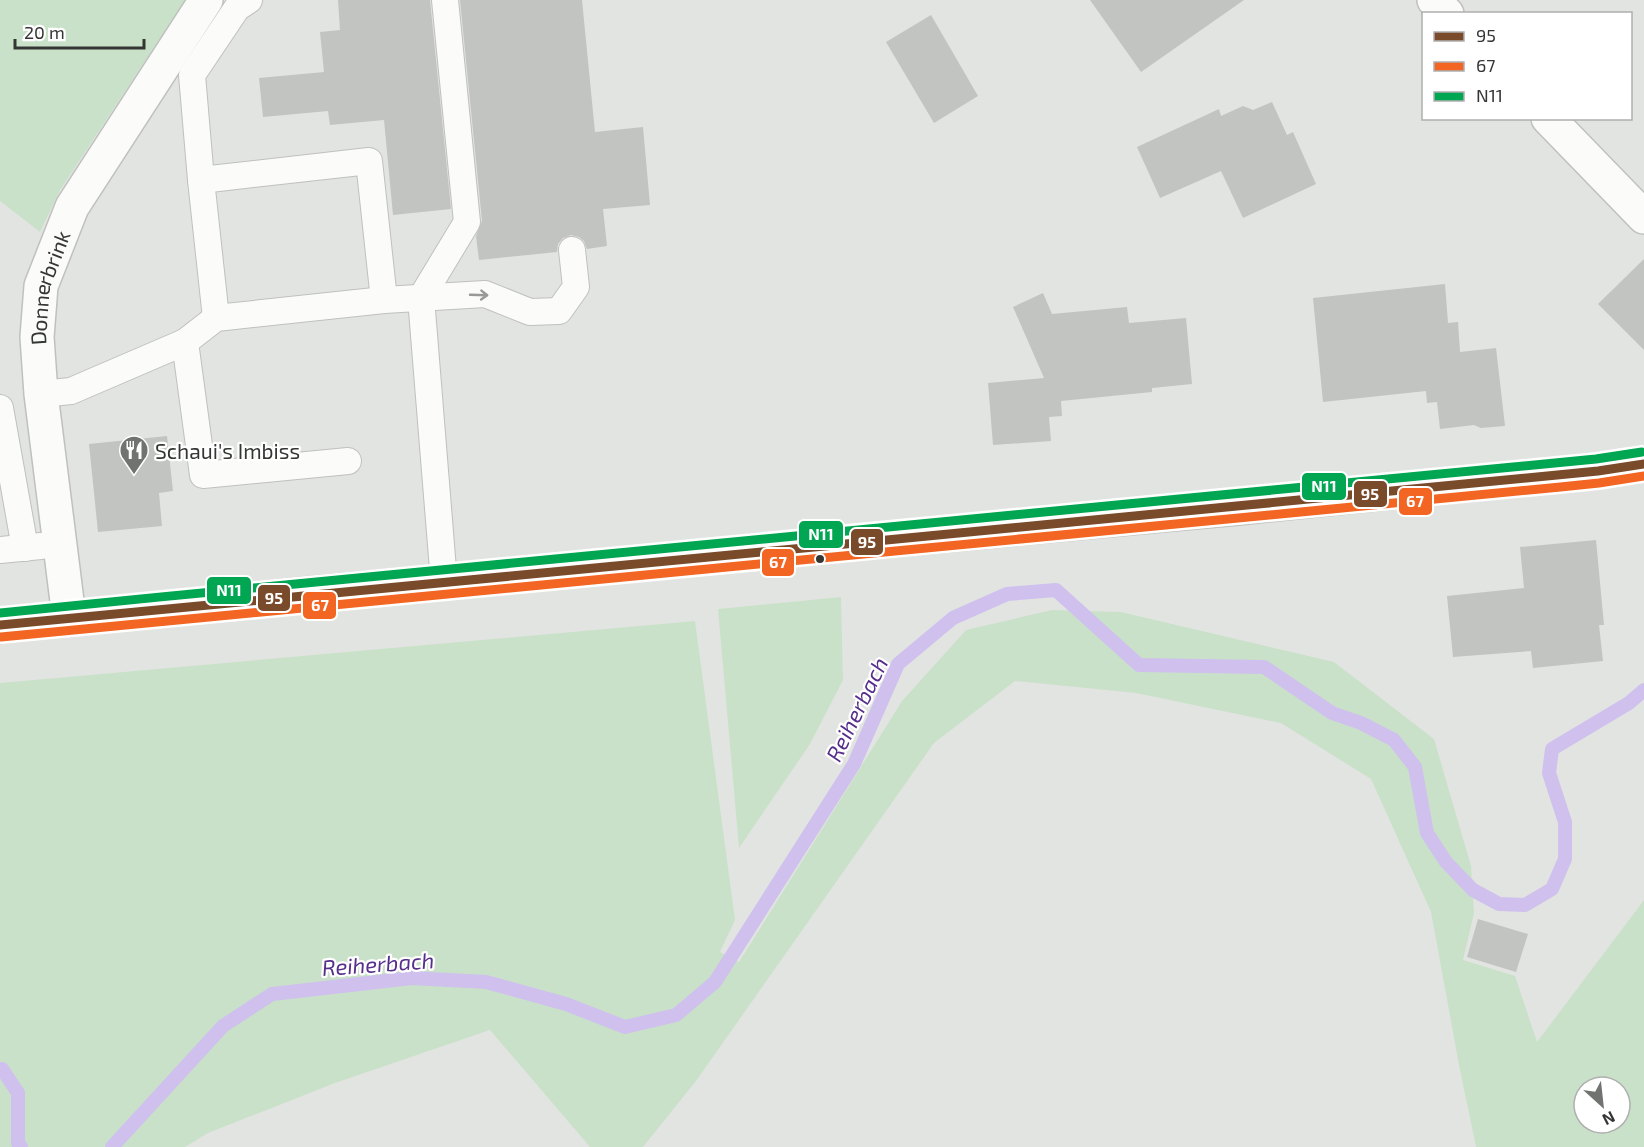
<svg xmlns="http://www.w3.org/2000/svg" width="1644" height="1147" viewBox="0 0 1644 1147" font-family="'Exo 2',sans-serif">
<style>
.green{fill:#cae1c9;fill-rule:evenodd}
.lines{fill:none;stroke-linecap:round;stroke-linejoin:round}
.stream{stroke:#cfc0ee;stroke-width:14}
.building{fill:#c2c4c1}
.service-casing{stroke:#bfc1be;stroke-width:28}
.minor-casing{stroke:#bfc1be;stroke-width:36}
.tertiary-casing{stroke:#bfc1be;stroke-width:36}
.service{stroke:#fbfbfa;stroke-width:26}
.minor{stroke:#fbfbfa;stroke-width:33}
.tertiary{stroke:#fbfbfa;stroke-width:33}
.bus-1-casing{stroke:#fff;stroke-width:14}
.bus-2-casing{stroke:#fff;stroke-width:14}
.bus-3-casing{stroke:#fff;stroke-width:14}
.bus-1{stroke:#7a4b2a;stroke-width:9}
.bus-2{stroke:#f26522;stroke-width:9}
.bus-3{stroke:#00a651;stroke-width:9}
.oneway{stroke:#989897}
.bus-dot{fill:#343634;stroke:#fff;stroke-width:2}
.labels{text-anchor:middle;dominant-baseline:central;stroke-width:4.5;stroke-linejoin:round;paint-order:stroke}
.street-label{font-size:21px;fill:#343634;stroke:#fff}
.poi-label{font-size:21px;fill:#343634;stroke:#fff;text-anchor:start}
.water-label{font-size:22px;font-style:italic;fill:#562e8b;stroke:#fff}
.line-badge{stroke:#fff;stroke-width:2}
.badge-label{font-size:16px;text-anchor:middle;font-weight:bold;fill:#fff}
</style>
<rect width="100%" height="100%" fill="#e2e4e1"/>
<g class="green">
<path d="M 0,0 L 185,0 L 60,190 L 40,232 L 0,201 Z"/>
<path d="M 841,597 L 843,680 L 810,744 L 739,848 L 718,609 Z"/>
<path d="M 1052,610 L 1121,612 L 1334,662 L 1434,739 L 1471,866 L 1474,913 L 1463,960 L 1515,976 L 1537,1042 L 1644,900 L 1644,1147 L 1476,1147 L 1459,1065 L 1431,912 L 1371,779 L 1281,723 L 1136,693 L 1015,681 L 934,743 L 696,1081 L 643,1147 L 590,1147 L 490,1030 L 335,1083 L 208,1133 L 185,1147 L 0,1147 L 0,683 L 695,621 L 735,920 L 720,952 L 739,962 L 902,701 L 966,630 ZM 1584,1087 L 1620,1087 L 1620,1123 L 1584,1123 Z"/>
</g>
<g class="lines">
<g class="stream">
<path d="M 0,1069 L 2,1069 L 18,1093 L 18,1143 L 21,1147"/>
<path d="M 112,1147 L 223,1026 L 272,994 L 412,978 L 486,982 L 566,1004 L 625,1027 L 676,1015 L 715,982 L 854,764 L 898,664 L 953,618 L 1007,594 L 1056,590 L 1139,665 L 1264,667 L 1332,713 L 1361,723 L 1394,740 L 1415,767 L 1427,833 L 1446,862 L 1473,890 L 1499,904 L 1525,905 L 1552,889 L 1565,859 L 1565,822 L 1549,773 L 1552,749 L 1629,703 L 1644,690"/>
</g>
</g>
<g class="building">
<path d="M 338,0 L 430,0 L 451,209 L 393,215 L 384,120 L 330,125 L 328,111 L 263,117 L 259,78 L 324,72 L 320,32 L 340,30 Z"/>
<path d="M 460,0 L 582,0 L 595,132 L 643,127 L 650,205 L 603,209 L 607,246 L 587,249 L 584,241 L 579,237 L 571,235 L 563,238 L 558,244 L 557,252 L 479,260 L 476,236 L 482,221 Z"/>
<path d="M 1090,0 L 1244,0 L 1141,72 Z"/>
<path d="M 931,15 L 978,96 L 934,123 L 886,42 Z"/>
<path d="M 1272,102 L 1287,135 L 1293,132 L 1316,184 L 1243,218 L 1221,171 L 1160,198 L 1137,147 L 1219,109 L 1221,116 L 1243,106 L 1253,110 Z"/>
<path d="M 1644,259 L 1644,350 L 1598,304 Z"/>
<path d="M 1445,284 L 1448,323 L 1458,322 L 1460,352 L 1496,348 L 1505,426 L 1481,428 L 1474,425 L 1440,429 L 1437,402 L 1427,403 L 1426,391 L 1323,402 L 1313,298 Z"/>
<path d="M 1043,293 L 1052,314 L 1127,307 L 1129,323 L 1186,318 L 1192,384 L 1152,388 L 1152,392 L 1061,401 L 1062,416 L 1049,417 L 1051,441 L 993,445 L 988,383 L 1044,378 L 1013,307 Z"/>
<path d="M 167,436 L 173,491 L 159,493 L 162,526 L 98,532 L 89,444 Z"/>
<path d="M 1596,540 L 1604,625 L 1599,625 L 1603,661 L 1533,668 L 1531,651 L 1453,657 L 1447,596 L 1524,588 L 1520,547 Z"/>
<path d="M 1478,919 L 1528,934 L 1516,972 L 1467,957 Z"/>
</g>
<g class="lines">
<g class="service-casing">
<g id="service">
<path d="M 201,180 L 192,75 L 237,8 L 249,0"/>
<path d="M 216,318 L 201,180 L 369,161 L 384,300"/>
<path d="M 185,342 L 203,475 L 348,461"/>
<path d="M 41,394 L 71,391 L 185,342 L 216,318 L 384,300 L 485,294 L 530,312 L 559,311 L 576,287 L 572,250"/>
<path d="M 0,408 L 25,548"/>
<path d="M 0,550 L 41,546"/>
<path d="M 444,582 L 421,298 L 467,222 L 445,0"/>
</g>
</g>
<g class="minor-casing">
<g id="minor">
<path d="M 1434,0 L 1447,14"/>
<path d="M 1548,118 L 1644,217"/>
<path id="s1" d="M 69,617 L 41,394 L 37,337 L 41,286 L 72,207 L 206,0"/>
</g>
</g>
<g class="tertiary-casing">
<path id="tertiary" d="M 0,625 L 306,594 L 1238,508 L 1598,471 L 1644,464"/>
</g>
<use href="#service" class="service"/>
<use href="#minor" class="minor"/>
<use href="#tertiary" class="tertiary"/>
<g class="bus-1-casing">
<path id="bus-1" d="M 0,625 C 532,571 1066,526 1598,471 L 1644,464"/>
</g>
<g class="bus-2-casing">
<path id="bus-2" d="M 1,637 C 534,583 1067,538 1599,483 L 1644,476"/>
</g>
<g class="bus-3-casing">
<path id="bus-3" d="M 0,613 C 532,559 1065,514 1596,459 L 1642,452"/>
</g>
<use href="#bus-1" class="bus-1"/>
<use href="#bus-2" class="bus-2"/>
<use href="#bus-3" class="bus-3"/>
</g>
<defs><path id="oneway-shaft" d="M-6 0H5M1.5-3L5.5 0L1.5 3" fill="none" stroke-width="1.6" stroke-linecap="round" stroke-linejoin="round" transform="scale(1.5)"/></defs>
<use class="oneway" href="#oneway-shaft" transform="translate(479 295) rotate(2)"/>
<defs>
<g id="restaurant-pin" transform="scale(1.5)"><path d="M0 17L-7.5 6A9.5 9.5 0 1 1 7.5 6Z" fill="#717371" stroke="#fff"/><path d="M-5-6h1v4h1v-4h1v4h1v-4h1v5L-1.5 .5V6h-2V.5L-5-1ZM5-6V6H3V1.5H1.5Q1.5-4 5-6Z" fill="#fff"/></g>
</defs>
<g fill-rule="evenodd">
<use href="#restaurant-pin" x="134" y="450"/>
</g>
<circle class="bus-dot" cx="820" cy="559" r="5"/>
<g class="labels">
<g class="street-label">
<text stroke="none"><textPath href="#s1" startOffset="333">Donnerbrink</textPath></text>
</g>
<g class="poi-label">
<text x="155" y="450">Schaui's Imbiss</text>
</g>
<g class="water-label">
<text transform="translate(856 709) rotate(-64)">Reiherbach</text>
<text transform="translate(378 963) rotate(-4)">Reiherbach</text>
</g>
</g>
<g class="line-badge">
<rect x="1301" y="472" width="46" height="29" rx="6" fill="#00a651"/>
<rect x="1353" y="480" width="35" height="28" rx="6" fill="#7a4b2a"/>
<rect x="1398" y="487" width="35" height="29" rx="6" fill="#f26522"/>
<rect x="798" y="520" width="46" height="29" rx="6" fill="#00a651"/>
<rect x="850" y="528" width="34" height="28" rx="6" fill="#7a4b2a"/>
<rect x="761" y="548" width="34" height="29" rx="6" fill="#f26522"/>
<rect x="206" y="576" width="46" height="29" rx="6" fill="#00a651"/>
<rect x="257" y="584" width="34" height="28" rx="6" fill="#7a4b2a"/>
<rect x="302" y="591" width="35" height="29" rx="6" fill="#f26522"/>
</g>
<g class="badge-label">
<text x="1324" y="492">N11</text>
<text x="1370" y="500">95</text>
<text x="1415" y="507">67</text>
<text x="821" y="540">N11</text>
<text x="867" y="548">95</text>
<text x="778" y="568">67</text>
<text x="229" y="596">N11</text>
<text x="274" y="604">95</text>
<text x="320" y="611">67</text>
</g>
<rect x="1422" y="12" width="210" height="108" fill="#ffffff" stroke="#aeafae" stroke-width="1.5"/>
<rect x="1434" y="32" width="30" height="9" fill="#7a4b2a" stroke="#aeafae" stroke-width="1.5"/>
<text x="1476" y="42" font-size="18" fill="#343634">95</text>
<rect x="1434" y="62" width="30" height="9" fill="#f26522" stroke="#aeafae" stroke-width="1.5"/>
<text x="1476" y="72" font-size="18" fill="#343634">67</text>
<rect x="1434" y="92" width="30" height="9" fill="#00a651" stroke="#aeafae" stroke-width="1.5"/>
<text x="1476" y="102" font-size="18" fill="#343634">N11</text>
<g transform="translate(1602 1105) rotate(153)"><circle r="28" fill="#ffffff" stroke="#aeafae" stroke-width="1.5"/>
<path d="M0-4.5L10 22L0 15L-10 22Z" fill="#717371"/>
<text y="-9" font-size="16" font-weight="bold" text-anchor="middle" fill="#343634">N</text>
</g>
<path d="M15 39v9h129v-9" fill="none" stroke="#343634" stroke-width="3"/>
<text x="24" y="39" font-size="18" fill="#343634" stroke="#ffffff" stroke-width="4.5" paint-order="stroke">20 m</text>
</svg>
